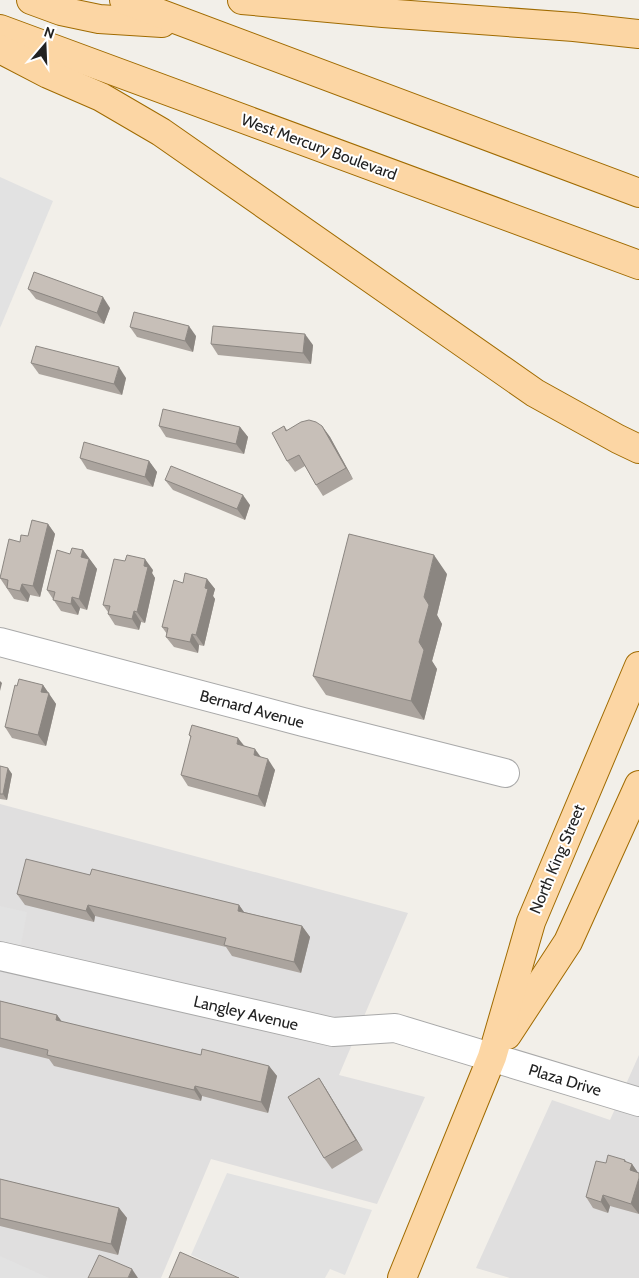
<svg xmlns="http://www.w3.org/2000/svg" width="639" height="1278" viewBox="0 0 639 1278" font-family="Cabin,sans-serif">
<style>
.residential{fill:#e0dfdf}
.parking{fill:#e2e2e2}
.lines{fill:none;stroke-linecap:round;stroke-linejoin:round}
.minor-casing{stroke:#a9a9a9;stroke-width:30}
.major-casing{stroke:#a06b00;stroke-width:30}
.minor{stroke:#fff;stroke-width:28}
.major{stroke:#fcd6a4;stroke-width:28}
.wall{fill:#aba49e}
.shaded-wall{fill:#8b8681}
.building{fill:#c7bfb8;stroke:#8b8681}
.labels{text-anchor:middle;dominant-baseline:central;stroke-width:4;stroke-linejoin:round;paint-order:stroke}
.street-label{font-size:16px;fill:#222;stroke:#fff}
</style>
<rect width="100%" height="100%" fill="#f2efe9"/>
<g class="residential">
<path d="M 0,804 L 408,913 L 339,1075 L 425,1097 L 377,1204 L 211,1159 L 161,1278 L 0,1278 Z"/>
<path d="M 639,1055 L 639,1278 L 510,1278 L 476,1268 L 552,1100 L 610,1120 Z"/>
</g>
<g class="parking">
<path d="M 0,177 L 53,201 L 0,328 Z"/>
<path d="M 0,906 L 27,912 L 18,960 L 0,956 Z"/>
<path d="M 227,1173 L 372,1210 L 345,1275 L 330,1269 L 325,1278 L 240,1278 L 191,1255 Z"/>
<path d="M 0,1256 L 49,1278 L 0,1278 Z"/>
</g>
<g class="lines">
<g class="minor-casing">
<g id="minor">
<path d="M 0,642 L 303,722 L 505,773"/>
<path d="M 0,956 L 333,1032 L 395,1028 L 639,1102"/>
</g>
</g>
<g class="major-casing">
<g id="major">
<path d="M 31,0 L 61,11 L 99,19 L 162,23"/>
<path d="M 124,0 L 639,193"/>
<path d="M 242,0 L 383,13 L 574,27 L 639,34"/>
<path d="M 0,29 L 639,265"/>
<path d="M 0,49 L 48,74 L 101,97 L 161,132 L 535,393 L 618,439 L 639,449"/>
<path d="M 507,1035 L 568,942 L 639,785"/>
<path d="M 402,1278 L 492,1057 L 531,922 L 639,666"/>
</g>
</g>
<use href="#minor" class="minor"/>
<use href="#major" class="major"/>
</g>
<g class="wall">
<path d="M 28,289 L 110,308 L 104,324 L 36,299 Z"/>
<path d="M 130,327 L 196,336 L 193,352 L 137,337 Z"/>
<path d="M 211,344 L 313,345 L 311,364 L 218,355 Z"/>
<path d="M 31,363 L 126,378 L 122,395 L 39,374 Z"/>
<path d="M 159,426 L 240,427 L 248,437 L 244,454 L 166,437 Z"/>
<path d="M 284,426 L 287,430 L 322,426 L 330,437 L 353,479 L 323,496 L 316,485 L 305,466 L 295,472 L 287,461 Z"/>
<path d="M 80,458 L 149,461 L 157,472 L 153,487 L 87,469 Z"/>
<path d="M 165,480 L 250,505 L 245,520 L 173,490 Z"/>
<path d="M 48,524 L 55,534 L 40,597 L 30,595 L 28,602 L 14,599 L 0,578 L 20,542 Z"/>
<path d="M 83,550 L 97,569 L 87,610 L 80,608 L 78,615 L 61,611 L 47,590 L 70,554 Z"/>
<path d="M 153,570 L 152,573 L 155,578 L 145,623 L 141,622 L 139,630 L 115,625 L 108,614 L 108,612 L 103,605 Z"/>
<path d="M 447,574 L 437,615 L 442,624 L 432,661 L 437,669 L 424,720 L 326,695 L 313,676 Z"/>
<path d="M 207,579 L 215,589 L 213,596 L 215,599 L 204,646 L 199,645 L 198,653 L 174,647 L 166,637 L 167,634 L 162,627 L 183,583 Z"/>
<path d="M 43,685 L 56,704 L 46,746 L 12,738 L 5,727 Z"/>
<path d="M 189,735 L 245,746 L 261,757 L 275,770 L 265,807 L 188,786 L 181,775 L 191,738 Z"/>
<path d="M 0,766 L 12,774 L 7,800 L 0,799 Z"/>
<path d="M 90,875 L 239,905 L 244,912 L 302,926 L 310,937 L 301,973 L 232,956 L 226,947 L 95,916 L 94,922 L 25,905 L 17,894 Z"/>
<path d="M 0,1001 L 57,1015 L 62,1022 L 201,1055 L 269,1066 L 277,1076 L 268,1113 L 202,1096 L 201,1101 L 54,1066 L 49,1059 L 0,1047 Z"/>
<path d="M 319,1078 L 326,1089 L 363,1150 L 332,1169 L 324,1158 Z"/>
<path d="M 625,1160 L 626,1162 L 632,1164 L 638,1173 L 639,1214 L 610,1206 L 608,1213 L 593,1208 L 586,1197 L 606,1163 Z"/>
<path d="M 0,1179 L 119,1208 L 127,1218 L 118,1255 L 0,1226 Z"/>
</g>
<g class="shaded-wall">
<path d="M 103,297 L 110,308 L 104,324 L 97,313 Z"/>
<path d="M 189,326 L 196,336 L 193,352 L 185,341 Z"/>
<path d="M 305,334 L 313,345 L 311,364 L 303,353 Z"/>
<path d="M 119,367 L 126,378 L 122,395 L 114,384 Z"/>
<path d="M 322,426 L 330,437 L 353,479 L 346,468 Z"/>
<path d="M 240,427 L 248,437 L 244,454 L 236,444 Z"/>
<path d="M 149,461 L 157,472 L 153,487 L 145,477 Z"/>
<path d="M 243,495 L 250,505 L 245,520 L 237,509 Z"/>
<path d="M 48,524 L 55,534 L 40,597 L 33,586 Z"/>
<path d="M 83,550 L 97,569 L 87,610 L 79,599 L 81,557 Z"/>
<path d="M 434,555 L 447,574 L 437,615 L 442,624 L 432,661 L 437,669 L 424,720 L 411,701 L 424,597 Z"/>
<path d="M 145,559 L 153,570 L 152,573 L 155,578 L 145,623 L 137,612 Z"/>
<path d="M 207,579 L 215,589 L 213,596 L 215,599 L 204,646 L 196,635 L 205,588 Z"/>
<path d="M 22,584 L 30,595 L 28,602 L 20,591 Z"/>
<path d="M 72,597 L 80,608 L 78,615 L 71,604 Z"/>
<path d="M 134,611 L 141,622 L 139,630 L 132,619 Z"/>
<path d="M 192,634 L 199,645 L 198,653 L 190,642 Z"/>
<path d="M 0,681 L 2,683 L 0,691 Z"/>
<path d="M 43,685 L 56,704 L 46,746 L 38,735 L 41,692 Z"/>
<path d="M 238,738 L 246,748 L 237,744 Z"/>
<path d="M 255,749 L 263,760 L 254,755 Z"/>
<path d="M 268,759 L 275,770 L 265,807 L 258,796 Z"/>
<path d="M 8,768 L 12,774 L 7,800 L 3,794 Z"/>
<path d="M 88,905 L 95,916 L 94,922 L 86,911 Z"/>
<path d="M 239,905 L 246,915 L 238,911 Z"/>
<path d="M 302,926 L 310,937 L 301,973 L 294,962 Z"/>
<path d="M 57,1015 L 65,1026 L 56,1020 Z"/>
<path d="M 269,1066 L 277,1076 L 268,1113 L 261,1102 Z"/>
<path d="M 319,1078 L 326,1089 L 363,1150 L 356,1140 Z"/>
<path d="M 195,1086 L 202,1096 L 201,1101 L 194,1090 Z"/>
<path d="M 625,1160 L 630,1168 L 632,1164 L 639,1174 L 637,1181 L 624,1161 Z"/>
<path d="M 639,1178 L 639,1214 L 631,1204 Z"/>
<path d="M 603,1195 L 610,1206 L 608,1213 L 601,1202 Z"/>
<path d="M 119,1208 L 127,1218 L 118,1255 L 111,1244 Z"/>
<path d="M 132,1269 L 138,1278 L 128,1278 Z"/>
</g>
<g class="building">
<path d="M 34,272 L 103,297 L 97,313 L 28,289 Z"/>
<path d="M 134,312 L 189,326 L 185,341 L 130,327 Z"/>
<path d="M 213,326 L 305,334 L 303,353 L 211,344 Z"/>
<path d="M 36,346 L 119,367 L 114,384 L 31,363 Z"/>
<path d="M 163,409 L 240,427 L 236,444 L 159,426 Z"/>
<path d="M 309,420 L 316,422 L 322,426 L 346,468 L 316,485 L 299,455 L 287,461 L 272,433 L 284,426 L 286,431 L 301,422 Z"/>
<path d="M 84,442 L 149,461 L 145,477 L 80,458 Z"/>
<path d="M 171,466 L 243,495 L 237,509 L 165,480 Z"/>
<path d="M 32,520 L 48,524 L 33,586 L 22,584 L 20,591 L 7,588 L 8,580 L 0,578 L 9,539 L 20,542 L 21,535 L 28,536 Z"/>
<path d="M 349,534 L 434,555 L 424,597 L 429,605 L 419,642 L 424,650 L 411,701 L 313,676 Z"/>
<path d="M 72,548 L 83,550 L 81,557 L 89,559 L 79,599 L 72,597 L 71,604 L 53,600 L 55,592 L 47,590 L 57,550 L 70,554 Z"/>
<path d="M 127,555 L 145,559 L 144,566 L 148,567 L 137,612 L 134,611 L 132,619 L 108,614 L 110,606 L 103,605 L 114,559 L 125,561 Z"/>
<path d="M 185,573 L 207,579 L 205,588 L 208,589 L 196,635 L 192,634 L 190,642 L 166,637 L 168,628 L 162,627 L 174,580 L 183,583 Z"/>
<path d="M 19,679 L 43,685 L 41,692 L 49,693 L 38,735 L 5,727 L 15,685 L 17,686 Z"/>
<path d="M 192,725 L 238,738 L 237,744 L 255,749 L 254,755 L 268,759 L 258,796 L 181,775 L 191,736 L 189,735 Z"/>
<path d="M 0,766 L 8,768 L 3,794 L 0,794 Z"/>
<path d="M 26,859 L 90,875 L 92,869 L 239,905 L 238,911 L 302,926 L 294,962 L 224,945 L 226,938 L 88,905 L 86,911 L 17,894 Z"/>
<path d="M 0,1001 L 57,1015 L 56,1020 L 201,1055 L 202,1049 L 269,1066 L 261,1102 L 195,1086 L 194,1090 L 47,1055 L 48,1050 L 0,1038 Z"/>
<path d="M 319,1078 L 356,1140 L 324,1158 L 288,1097 Z"/>
<path d="M 608,1155 L 625,1160 L 624,1161 L 632,1164 L 630,1170 L 639,1173 L 639,1178 L 631,1204 L 603,1195 L 601,1202 L 586,1197 L 596,1161 L 606,1163 Z"/>
<path d="M 0,1179 L 119,1208 L 111,1244 L 0,1218 Z"/>
<path d="M 180,1252 L 239,1278 L 169,1278 Z"/>
<path d="M 99,1255 L 132,1269 L 128,1278 L 88,1278 Z"/>
</g>
<g class="labels">
<g class="street-label">
<text transform="translate(319 147) rotate(20)">West Mercury Boulevard</text>
<text transform="translate(252 709) rotate(15)">Bernard Avenue</text>
<text transform="translate(557 859) rotate(-67)">North King Street</text>
<text transform="translate(246 1013) rotate(13)">Langley Avenue</text>
<text transform="translate(565 1080) rotate(17)">Plaza Drive</text>
</g>
</g>
<g transform="translate(45 45) rotate(19)" stroke="#ffffff" stroke-width="4" paint-order="stroke">
<path d="M0-4L9 19L0 12L-9 19Z" fill="#222222"/>
<text y="-8" font-size="14" font-weight="bold" text-anchor="middle" fill="#222222">N</text>
</g>
</svg>
